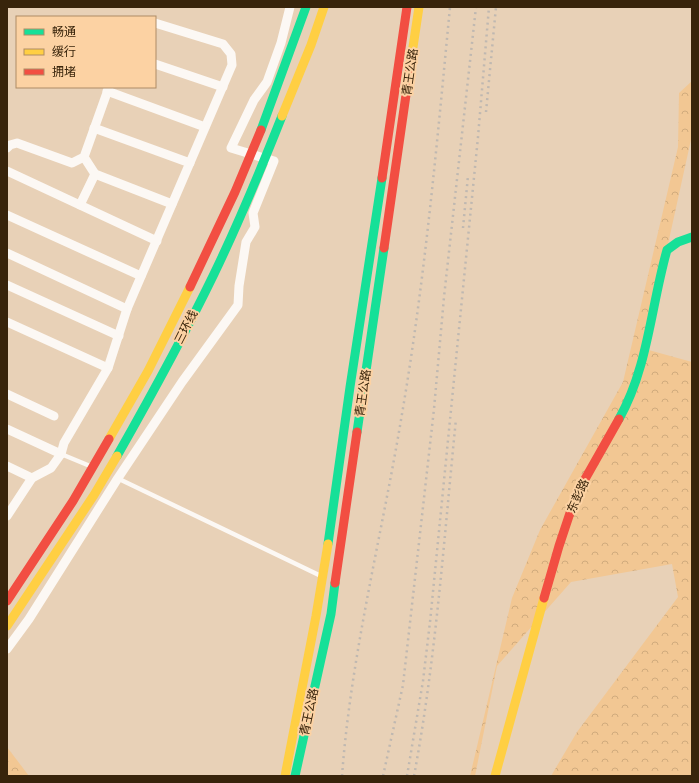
<svg xmlns="http://www.w3.org/2000/svg" width="699" height="783" viewBox="0 0 699 783" font-family="'Archivo Narrow','Noto Sans SC',sans-serif">
<style>
.forest{fill:url(#forest-crowns)}
.lines{fill:none;stroke-linecap:round;stroke-linejoin:round}
.lane{stroke:#fcf8f4;stroke-width:4.5}
.street{stroke:#fcf8f4;stroke-width:9}
.fast{stroke:#16e098;stroke-width:9}
.slow{stroke:#ffcf43;stroke-width:9}
.jam{stroke:#f24e42;stroke-width:9}
.rail{stroke:#bfb8b1;stroke-width:2.5;stroke-dasharray:2 4;stroke-linecap:butt}
.labels{text-anchor:middle;dominant-baseline:central;stroke-width:4;stroke-linejoin:round;paint-order:stroke}
.street-label{font-size:12px;fill:#38240b;stroke:#fcd2a3}
</style>
<defs>
<pattern id="forest-crowns" width="20" height="18" patternUnits="userSpaceOnUse"><rect width="20" height="18" fill="#f2c793"/><path d="M2 6a3 3 0 1 1 6 0M12 15a3 3 0 1 1 6 0" fill="none" stroke="#d0ab7d"/></pattern>
</defs>
<rect width="100%" height="100%" fill="#e8d1b7"/>
<g class="forest">
<path d="M 692,81 L 692,135 L 645,349 L 692,362 L 692,776 L 551,776 L 577,732 L 678,597 L 672,564 L 571,582 L 497,666 L 475,776 L 470,776 L 512,598 L 540,530 L 623,382 L 678,147 L 679,93 Z"/>
<path d="M 7,747 L 29,776 L 7,776 Z"/>
</g>
<g class="lines">
<g class="lane">
<path d="M 61,454 L 90,466"/>
<path d="M 117,478 L 321,576"/>
</g>
<g class="street">
<path d="M 155,64 L 223,87"/>
<path d="M 107,91 L 205,127"/>
<path d="M 94,128 L 190,163"/>
<path d="M 7,148 L 10,145 L 17,143 L 72,163 L 84,157 L 109,87"/>
<path d="M 84,157 L 95,174 L 172,204"/>
<path d="M 7,171 L 157,241"/>
<path d="M 80,205 L 95,174"/>
<path d="M 7,215 L 141,276"/>
<path d="M 7,253 L 127,309"/>
<path d="M 7,285 L 119,336"/>
<path d="M 7,322 L 108,368"/>
<path d="M 7,394 L 54,416"/>
<path d="M 7,429 L 61,454"/>
<path d="M 7,466 L 32,478"/>
<path d="M 7,516 L 32,478 L 51,468 L 61,454 L 64,443 L 108,368 L 127,309 L 232,65 L 231,54 L 223,44 L 155,23"/>
<path d="M 7,649 L 29,619 L 118,478 L 182,382 L 238,305 L 239,286 L 246,242 L 255,227 L 253,213 L 274,161 L 231,148 L 254,100 L 267,82 L 281,43 L 290,7"/>
</g>
<g class="fast">
<path d="M 261,130 L 306,7"/>
<path d="M 619,419 C 648,368 651,306 667,250 L 678,242 L 692,237"/>
<path d="M 357,432 L 384,248"/>
<path d="M 117,456 C 151,396 184,336 214,274 C 239,222 261,169 282,116"/>
<path d="M 328,544 L 350,387 L 382,178"/>
<path d="M 295,776 L 331,614 L 335,583"/>
</g>
<g class="slow">
<path d="M 410,67 L 419,7"/>
<path d="M 282,116 L 311,45 L 324,7"/>
<path d="M 109,439 L 148,371 L 190,287"/>
<path d="M 7,626 L 94,495 L 117,456"/>
<path d="M 285,776 L 316,616 L 328,544"/>
<path d="M 495,776 L 544,598"/>
</g>
<g class="jam">
<path d="M 382,178 L 407,7"/>
<path d="M 384,248 L 410,67"/>
<path d="M 190,287 L 235,192 L 261,130"/>
<path d="M 335,583 L 357,432"/>
<path d="M 544,598 L 559,546 L 576,495 L 619,419"/>
<path d="M 7,601 L 73,501 L 109,439"/>
</g>
<g class="rail">
<path d="M 486,112 L 496,7"/>
<path d="M 463,228 L 468,176"/>
<path d="M 342,776 C 351,654 382,535 402,414 C 425,279 437,143 450,7"/>
<path d="M 383,776 L 403,685 L 434,409 L 444,297 L 476,7"/>
<path d="M 407,776 L 423,681 L 430,622 L 478,137 L 489,7"/>
<path d="M 414,776 C 436,658 444,538 456,419"/>
</g>
</g>
<g class="labels">
<g class="street-label">
<text transform="translate(410 72) rotate(-82)">青王公路</text>
<text transform="translate(186 327) rotate(-63)">三环线</text>
<text transform="translate(363 393) rotate(-82)">青王公路</text>
<text transform="translate(578 496) rotate(-66)">东彭路</text>
<text transform="translate(309 712) rotate(-78)">青王公路</text>
</g>
</g>
<rect width="699" height="783" fill="none" stroke="#38240b" stroke-width="16"/>
<rect x="16" y="16" width="140" height="72" fill="#fcd2a3" stroke="#ae8c66"/>
<rect x="24" y="29" width="20" height="6" fill="#16e098" stroke="#ae8c66"/>
<text x="52" y="36" font-size="12" fill="#38240b">畅通</text>
<rect x="24" y="49" width="20" height="6" fill="#ffcf43" stroke="#ae8c66"/>
<text x="52" y="56" font-size="12" fill="#38240b">缓行</text>
<rect x="24" y="69" width="20" height="6" fill="#f24e42" stroke="#ae8c66"/>
<text x="52" y="76" font-size="12" fill="#38240b">拥堵</text>
</svg>
